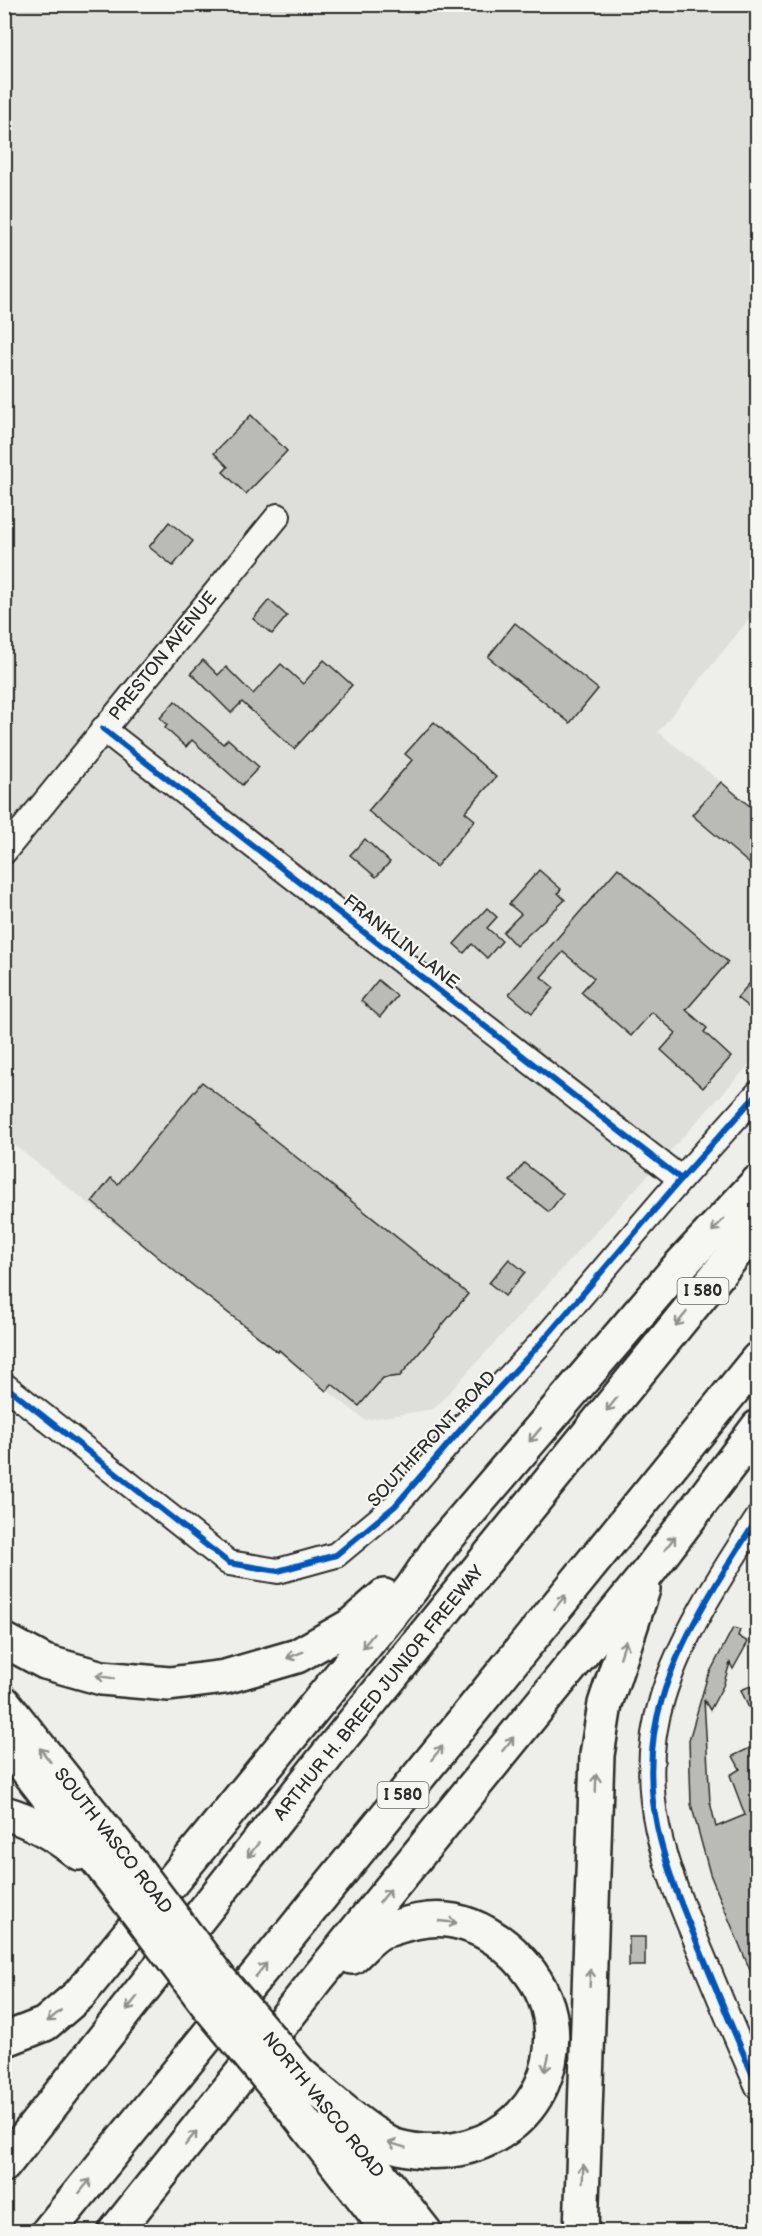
<svg xmlns="http://www.w3.org/2000/svg" width="762" height="2236" viewBox="0 0 762 2236" font-family="'Balsamiq Sans',sans-serif">
<style>
.built{fill:#dededb}
.building{fill:#babab7;stroke:#2b2b2b;stroke-width:1.5}
.lines{fill:none;stroke-linecap:round;stroke-linejoin:round}
.minor-casing{stroke:#2b2b2b;stroke-width:28}
.highway-casing{stroke:#2b2b2b;stroke-width:38}
.minor{stroke:#f6f6f2;stroke-width:24}
.highway{stroke:#f6f6f2;stroke-width:33}
.highway-bridge-casing{stroke:#2b2b2b;stroke-width:38;stroke-linecap:butt}
.highway-bridge{stroke:#f6f6f2;stroke-width:33}
.cycleway-casing{stroke:#f6f6f2;stroke-width:10}
.cycleway{stroke:#0057b8;stroke-width:6}
.oneway{stroke:#90908e}
.labels{text-anchor:middle;dominant-baseline:central;stroke-width:4.5;stroke-linejoin:round;paint-order:stroke}
.shield{fill:#f6f6f2;stroke:#686867;stroke-width:1.5}
.shield-label{font-size:16px;font-weight:bold;fill:#2b2b2b}
.street-label{font-size:18px;fill:#2b2b2b;stroke:#f6f6f2}
</style>
<rect width="100%" height="100%" fill="#eeeeea"/>
<filter id="ink" filterUnits="userSpaceOnUse"><feTurbulence type="fractalNoise" baseFrequency=".0167" numOctaves="2"/><feDisplacementMap in="SourceGraphic" scale="12" xChannelSelector="R" yChannelSelector="G"/><feConvolveMatrix kernelMatrix="1 2 1 2 8 2 1 2 1" color-interpolation-filters="sRGB"/></filter>
<g filter="url(#ink)">
<path class="built" d="M 4,5 L 757,5 L 757,609 L 658,732 L 757,811 L 757,1056 L 434,1409 L 365,1420 L 5,1138 Z"/>
<g class="building">
<path d="M 251,415 L 287,451 L 246,494 L 223,472 L 228,467 L 214,453 Z"/>
<path d="M 169,522 L 193,541 L 173,566 L 149,547 Z"/>
<path d="M 269,600 L 287,616 L 272,634 L 253,619 Z"/>
<path d="M 515,623 L 598,689 L 570,723 L 488,657 Z"/>
<path d="M 203,660 L 218,675 L 226,667 L 253,694 L 281,664 L 303,684 L 324,660 L 352,685 L 294,749 L 242,702 L 231,713 L 191,673 Z"/>
<path d="M 175,701 L 223,744 L 228,739 L 259,767 L 242,785 L 192,740 L 186,747 L 165,728 L 167,725 L 160,718 Z"/>
<path d="M 434,722 L 496,777 L 465,812 L 475,820 L 436,867 L 368,811 L 412,760 L 405,754 Z"/>
<path d="M 721,782 L 758,813 L 758,871 L 692,815 Z"/>
<path d="M 365,839 L 390,862 L 376,877 L 350,855 Z"/>
<path d="M 618,868 L 728,962 L 686,1010 L 707,1028 L 704,1032 L 731,1057 L 703,1088 L 661,1050 L 676,1033 L 652,1012 L 631,1036 L 581,992 L 594,978 L 563,952 L 541,977 L 554,988 L 532,1013 L 509,994 Z"/>
<path d="M 539,870 L 561,889 L 558,893 L 565,900 L 516,946 L 503,932 L 521,914 L 509,904 Z"/>
<path d="M 487,908 L 497,917 L 487,928 L 502,941 L 487,958 L 472,944 L 464,953 L 454,944 Z"/>
<path d="M 378,980 L 397,996 L 380,1017 L 361,1001 Z"/>
<path d="M 749,984 L 758,991 L 758,1015 L 737,998 Z"/>
<path d="M 202,1082 L 468,1294 L 400,1376 L 383,1378 L 359,1406 L 332,1384 L 326,1391 L 279,1350 L 278,1352 L 177,1273 L 92,1202 L 111,1178 L 118,1184 Z"/>
<path d="M 524,1163 L 563,1194 L 549,1212 L 510,1181 Z"/>
<path d="M 509,1259 L 525,1272 L 505,1296 L 489,1283 Z"/>
<path d="M 733,1628 L 740,1630 L 738,1636 L 748,1642 L 733,1669 L 730,1663 L 723,1686 L 710,1710 L 704,1700 L 710,1802 L 716,1827 L 745,1815 L 730,1775 L 740,1769 L 733,1756 L 758,1744 L 757,1987 L 710,1874 L 691,1804 L 689,1740 L 707,1678 Z"/>
<path d="M 758,1683 L 758,1727 L 757,1727 L 741,1690 Z"/>
<rect x="629" y="1937" width="16" height="29"/>
</g>
<g class="lines">
<g class="minor-casing">
<g id="minor">
<path d="M 103,729 L 681,1179"/>
<path d="M 4,852 L 278,516"/>
<path d="M 4,1385 L 229,1563 L 278,1571 L 336,1555 L 395,1506 L 469,1420 L 540,1344 L 681,1179 L 758,1093"/>
<path d="M 758,1518 C 723,1572 680,1637 662,1699 C 633,1794 667,1871 703,1957 C 721,2001 739,2044 758,2087"/>
</g>
</g>
<g class="highway-casing">
<g id="highway">
<path d="M 4,1640 L 45,1662 L 102,1678 L 169,1684 L 225,1677 L 297,1656 L 350,1626 L 384,1596"/>
<path d="M 4,1703 L 134,1866"/>
<path d="M 4,1740 L 119,1888"/>
<path d="M 4,1813 C 33,1821 55,1835 79,1853"/>
<path d="M 4,2040 L 45,2024 L 79,1995 L 412,1588 L 441,1545 L 676,1270 L 758,1182"/>
<path d="M 298,2072 C 324,2094 348,2117 376,2135 C 382,2139 388,2144 395,2146 C 478,2170 560,2113 551,2024 C 546,1976 500,1930 454,1921 C 434,1917 414,1921 396,1927 C 391,1929 384,1930 379,1933 C 369,1939 360,1950 352,1957"/>
<path d="M 284,2097 L 390,2232"/>
<path d="M 337,2120 L 425,2232"/>
<path d="M 4,2165 L 329,1753 L 758,1225"/>
<path d="M 48,2232 L 758,1359"/>
<path d="M 115,2232 L 321,1974 L 650,1570 L 758,1427"/>
<path d="M 581,2232 L 597,1755 L 605,1704 L 643,1589"/>
</g>
</g>
<use href="#minor" class="minor"/>
<use href="#highway" class="highway"/>
<g class="highway-bridge-casing">
<g id="highway-bridge">
<path d="M 134,1866 L 220,1980 L 298,2072"/>
<path d="M 119,1888 L 207,2004 L 284,2097"/>
</g>
</g>
<use href="#highway-bridge" class="highway-bridge"/>
<g class="cycleway-casing">
<g id="cycleway">
<path d="M 103,729 L 681,1179"/>
<path d="M 4,1385 L 229,1563 L 278,1571 L 336,1555 L 395,1506 L 469,1420 L 540,1344 L 681,1179 L 758,1093"/>
<path d="M 758,1518 C 723,1572 680,1637 662,1699 C 633,1794 667,1871 703,1957 C 721,2001 739,2044 758,2087"/>
</g>
</g>
<use href="#cycleway" class="cycleway"/>
</g>
<defs><path id="oneway-shaft" d="M-6 0H5M1.5-3L5.5 0L1.5 3" fill="none" stroke-width="1.6" stroke-linecap="round" stroke-linejoin="round" transform="scale(1.5)"/></defs>
<g class="oneway">
<use href="#oneway-shaft" transform="translate(718 1225) rotate(133)"/>
<use href="#oneway-shaft" transform="translate(681 1319) rotate(129)"/>
<use href="#oneway-shaft" transform="translate(612 1404) rotate(129)"/>
<use href="#oneway-shaft" transform="translate(535 1435) rotate(130)"/>
<use href="#oneway-shaft" transform="translate(670 1543) rotate(-53)"/>
<use href="#oneway-shaft" transform="translate(560 1602) rotate(-51)"/>
<use href="#oneway-shaft" transform="translate(368 1641) rotate(129)"/>
<use href="#oneway-shaft" transform="translate(623 1649) rotate(-72)"/>
<use href="#oneway-shaft" transform="translate(295 1655) rotate(158)"/>
<use href="#oneway-shaft" transform="translate(105 1677) rotate(-171)"/>
<use href="#oneway-shaft" transform="translate(508 1744) rotate(-51)"/>
<use href="#oneway-shaft" transform="translate(437 1753) rotate(-51)"/>
<use href="#oneway-shaft" transform="translate(45 1755) rotate(-128)"/>
<use href="#oneway-shaft" transform="translate(596 1783) rotate(-88)"/>
<use href="#oneway-shaft" transform="translate(253 1850) rotate(128)"/>
<use href="#oneway-shaft" transform="translate(385 1896) rotate(-51)"/>
<use href="#oneway-shaft" transform="translate(448 1922) rotate(6)"/>
<use href="#oneway-shaft" transform="translate(261 1970) rotate(-51)"/>
<use href="#oneway-shaft" transform="translate(590 1978) rotate(-88)"/>
<use href="#oneway-shaft" transform="translate(132 2003) rotate(128)"/>
<use href="#oneway-shaft" transform="translate(54 2016) rotate(140)"/>
<use href="#oneway-shaft" transform="translate(547 2063) rotate(103)"/>
<use href="#oneway-shaft" transform="translate(191 2138) rotate(-51)"/>
<use href="#oneway-shaft" transform="translate(397 2145) rotate(-163)"/>
<use href="#oneway-shaft" transform="translate(583 2173) rotate(-88)"/>
<use href="#oneway-shaft" transform="translate(85 2186) rotate(-51)"/>
</g>
</g>
<g class="labels">
<g class="shield">
<rect x="677.5" y="1278" width="51" height="26" rx="4.5"/>
<rect x="377.5" y="1782" width="51" height="26" rx="4.5"/>
</g>
<g class="shield-label">
<text x="703" y="1291">I 580</text>
<text x="403" y="1795">I 580</text>
</g>
<g class="street-label">
<text transform="translate(163 656) rotate(-51)">PRESTON AVENUE</text>
<text transform="translate(401 942) rotate(38)">FRANKLIN LANE</text>
<text transform="translate(432 1439) rotate(-47)">SOUTHFRONT ROAD</text>
<text transform="translate(379 1693) rotate(-51)">ARTHUR H. BREED JUNIOR FREEWAY</text>
<text transform="translate(113 1841) rotate(52)">SOUTH VASCO ROAD</text>
<text transform="translate(323 2105) rotate(51)">NORTH VASCO ROAD</text>
</g>
</g>
<rect width="762" height="2236" fill="none" stroke="#f6f6f2" stroke-width="24"/>
<rect x="12" y="12" width="738" height="2212" fill="none" stroke="#2b2b2b" stroke-width="2" filter="url(#ink)"/>
</svg>
